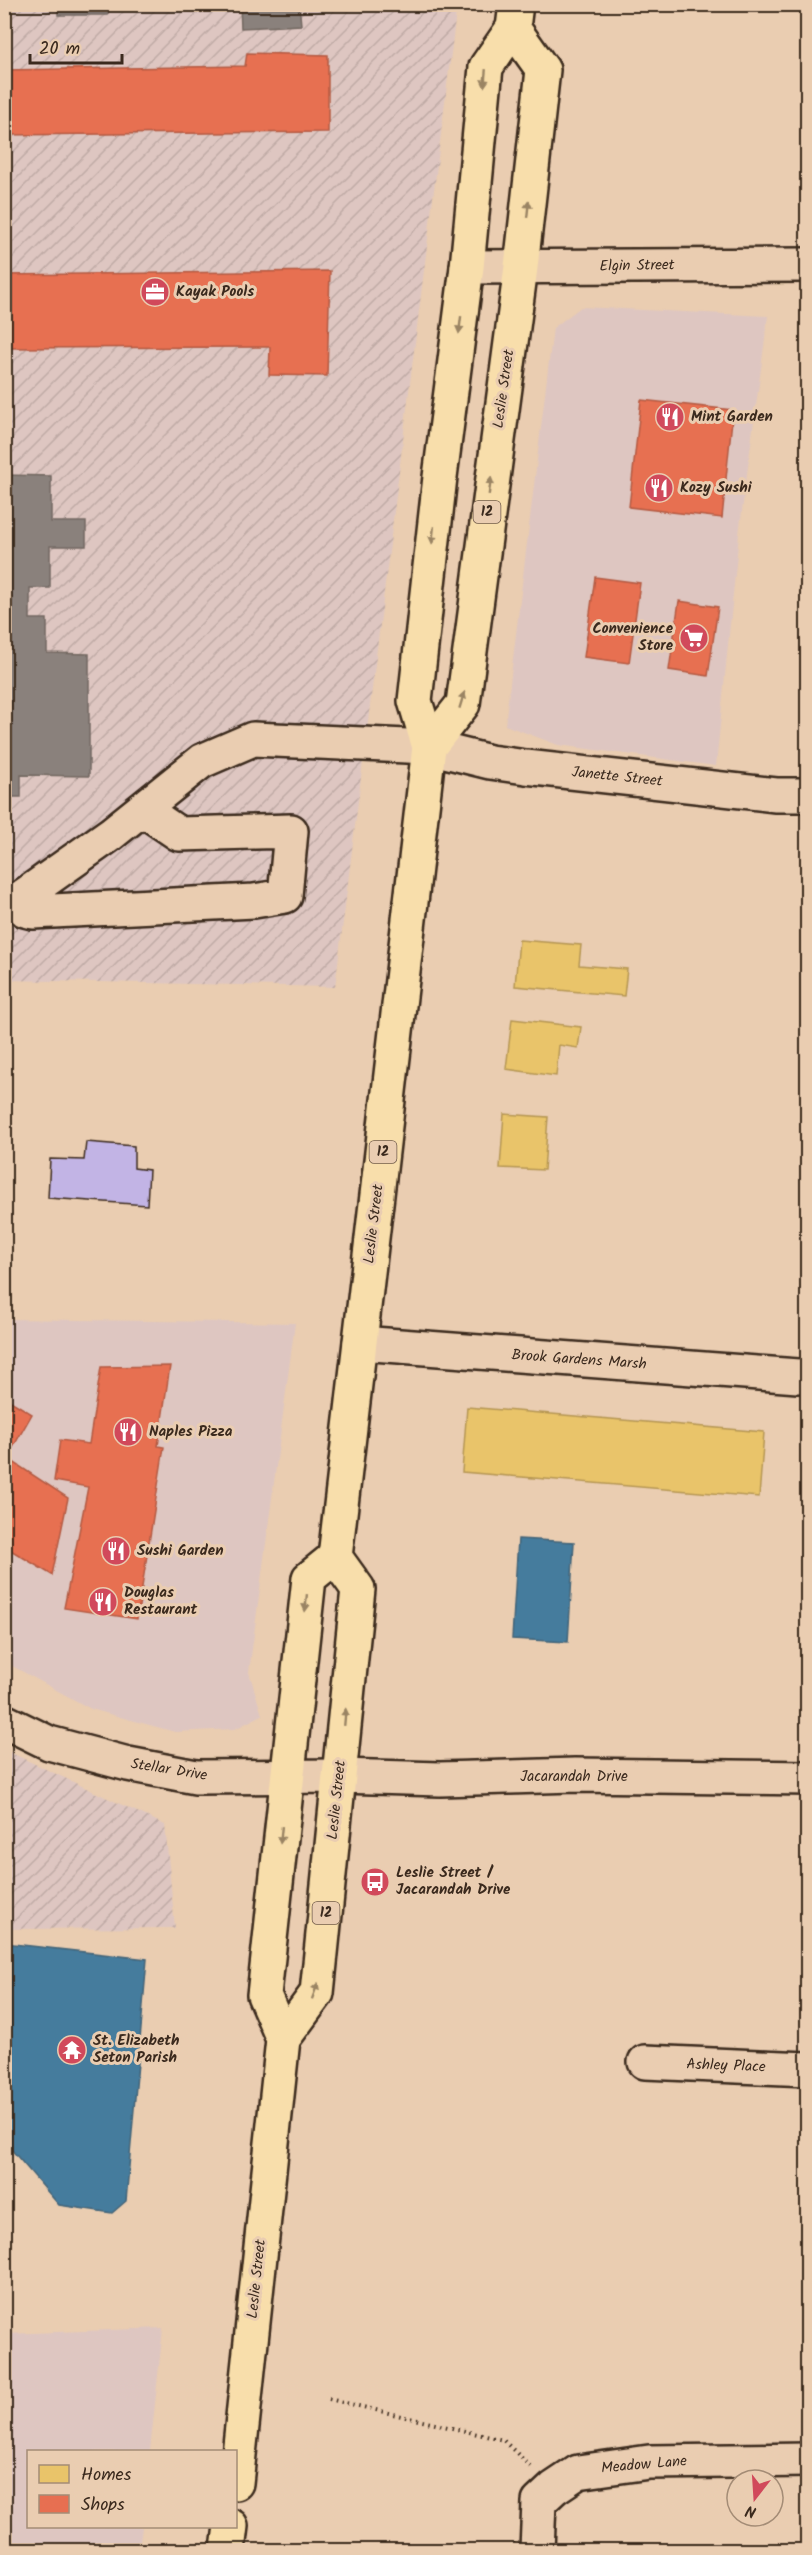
<svg xmlns="http://www.w3.org/2000/svg" width="812" height="2555" viewBox="0 0 812 2555" font-family="Kalam,sans-serif">
<style>
.built{fill:#dec6c1}
.industrial{fill:url(#industrial-furrows)}
.homes{fill:#e9c46a;stroke:#b59653;stroke-width:1.5}
.shops{fill:#e76f51;stroke:#b35a42;stroke-width:1.5}
.public{fill:#457b9d;stroke:#426377;stroke-width:1.5}
.industry{fill:#8a817c;stroke:#726760;stroke-width:1.5}
.building{fill:#c2b4e5;stroke:#3b2a1e;stroke-width:1.5}
.lines{fill:none;stroke-linecap:round;stroke-linejoin:round}
.minor-casing{stroke:#3b2a1e;stroke-width:38}
.major-casing{stroke:#3b2a1e;stroke-width:38}
.path{stroke:#3b2a1e;stroke-width:4;stroke-dasharray:1.5 4.5;stroke-linecap:butt}
.minor{stroke:#eacdb1;stroke-width:33}
.major{stroke:#f8deab;stroke-width:33}
.oneway{fill:#9a8464}
.labels{text-anchor:middle;dominant-baseline:central;stroke-width:6;stroke-linejoin:round;paint-order:stroke}
.shield{fill:#eacdb1;stroke:#705b4a;stroke-width:1.5}
.shield-label{font-size:14px;font-weight:bold;fill:#3b2a1e}
.street-label{font-size:15px;fill:#3b2a1e;stroke:#eacdb1}
.poi-label{font-size:15px;font-weight:bold;fill:#3b2a1e;stroke:#eacdb1;text-anchor:start}
</style>
<defs>
<pattern id="industrial-furrows" width="10" height="10" patternUnits="userSpaceOnUse" patternTransform="scale(1.5)"><rect width="10" height="10" fill="#dec6c1"/><path d="M-1 1l2-2M0 10L10 0M9 11l2-2" fill="none" stroke="#bfaaa5"/></pattern>
</defs>
<rect width="100%" height="100%" fill="#eacdb1"/>
<filter id="ink" filterUnits="userSpaceOnUse"><feTurbulence type="fractalNoise" baseFrequency=".0167" numOctaves="2"/><feDisplacementMap in="SourceGraphic" scale="12" xChannelSelector="R" yChannelSelector="G"/><feConvolveMatrix kernelMatrix="1 2 1 2 8 2 1 2 1" color-interpolation-filters="sRGB"/></filter>
<g filter="url(#ink)">
<g class="built">
<path d="M 581,307 L 768,316 L 739,534 L 716,766 L 558,745 L 505,725 L 553,328 Z"/>
<path d="M 5,1319 L 295,1323 L 249,1672 L 262,1715 L 235,1729 L 175,1732 L 91,1709 L 5,1662 Z"/>
<path d="M 163,2328 L 150,2451 L 28,2452 L 28,2526 L 142,2527 L 139,2550 L 5,2550 L 5,2334 Z"/>
</g>
<g class="industrial">
<path d="M 5,5 L 457,5 L 335,987 L 5,980 Z"/>
<path d="M 5,1750 L 165,1825 L 175,1928 L 5,1929 Z"/>
</g>
<g class="homes">
<path d="M 519,940 L 581,945 L 579,965 L 627,969 L 624,996 L 515,986 Z"/>
<path d="M 512,1019 L 581,1027 L 578,1048 L 559,1045 L 556,1076 L 506,1069 Z"/>
<path d="M 504,1114 L 548,1117 L 544,1170 L 500,1168 Z"/>
<path d="M 467,1407 L 764,1432 L 759,1497 L 462,1472 Z"/>
</g>
<g class="shops">
<path d="M 247,53 L 328,55 L 328,132 L 4,135 L 4,70 L 245,66 Z"/>
<path d="M 330,271 L 327,376 L 269,375 L 270,347 L 4,348 L 4,275 Z"/>
<path d="M 641,400 L 733,410 L 722,518 L 629,507 Z"/>
<path d="M 595,577 L 640,583 L 629,663 L 584,657 Z"/>
<path d="M 679,601 L 718,607 L 708,676 L 669,670 Z"/>
<path d="M 170,1366 L 158,1446 L 164,1447 L 137,1619 L 64,1608 L 88,1487 L 54,1481 L 60,1440 L 89,1444 L 101,1367 Z"/>
<path d="M 4,1397 L 32,1414 L 7,1458 L 68,1498 L 52,1575 L 4,1546 Z"/>
</g>
<g class="public">
<path d="M 518,1539 L 574,1542 L 568,1642 L 512,1639 Z"/>
<path d="M 4,1943 L 147,1959 L 126,2201 L 112,2213 L 59,2205 L 4,2141 Z"/>
</g>
<g class="industry">
<rect x="58" y="4" width="50" height="11"/>
<path d="M 240,4 L 299,4 L 301,25 L 241,28 Z"/>
<path d="M 4,475 L 51,476 L 51,522 L 86,522 L 86,546 L 50,546 L 50,588 L 30,588 L 30,619 L 47,619 L 47,653 L 89,654 L 89,776 L 21,775 L 21,797 L 4,797 Z"/>
</g>
<path class="building" d="M 86,1142 L 134,1146 L 134,1168 L 149,1170 L 147,1205 L 48,1198 L 50,1159 L 84,1160 Z"/>
<g class="lines">
<g class="minor-casing">
<g id="minor">
<path d="M 467,267 L 808,265"/>
<path d="M 142,809 L 179,834 L 291,831 L 285,896 L 254,901 L 33,912 L 25,910 L 20,904 L 22,897 L 111,834 L 202,761 L 253,739 L 429,747 L 490,762 L 526,767 L 776,795 L 808,795"/>
<path d="M 360,1343 L 798,1376"/>
<path d="M 4,1721 L 49,1743 L 128,1764 L 196,1777 L 340,1776 L 440,1779 L 575,1775 L 808,1778"/>
<path d="M 645,2062 L 808,2069"/>
<path d="M 537,2550 L 539,2502 L 554,2488 L 578,2472 L 649,2462 L 808,2460"/>
</g>
</g>
<g class="major-casing">
<g id="major">
<path d="M 429,747 L 463,704 L 521,267 L 543,70 L 513,28"/>
<path d="M 283,2039 L 317,1993 L 358,1589 L 335,1557 L 429,747 L 415,701 L 440,477 L 467,267 L 486,67 L 513,28 L 516,4"/>
<path d="M 236,2483 L 283,2039 L 264,1995 L 309,1578 L 335,1557"/>
<path d="M 228,2550 L 231,2526"/>
</g>
</g>
<path class="path" d="M 329,2399 L 503,2440 L 531,2467"/>
<use href="#minor" class="minor"/>
<use href="#major" class="major"/>
</g>
<defs><path id="oneway-solid" d="M-6-.8H1V-3.2L6.5 0L1 3.2V.8H-6Z" transform="scale(1.5)"/></defs>
<g class="oneway">
<use href="#oneway-solid" transform="translate(485 78) rotate(95)"/>
<use href="#oneway-solid" transform="translate(528 209) rotate(-84)"/>
<use href="#oneway-solid" transform="translate(460 325) rotate(97)"/>
<use href="#oneway-solid" transform="translate(490 486) rotate(-82)"/>
<use href="#oneway-solid" transform="translate(433 535) rotate(96)"/>
<use href="#oneway-solid" transform="translate(462 700) rotate(-73)"/>
<use href="#oneway-solid" transform="translate(306 1603) rotate(96)"/>
<use href="#oneway-solid" transform="translate(345 1717) rotate(-85)"/>
<use href="#oneway-solid" transform="translate(281 1835) rotate(96)"/>
<use href="#oneway-solid" transform="translate(315 1991) rotate(-70)"/>
</g>
</g>
<defs>
<g id="office-disc" transform="scale(1.5)"><circle r="9.5" fill="#d1495b" stroke="#eacdb1"/><path d="M-6-3h4V-5.5h4V-3h4V5H-6ZM-1-4.5V-3h2v-1.5ZM-6 0V1H6V0Z" fill="#fff"/></g>
<g id="restaurant-disc" transform="scale(1.5)"><circle r="9.5" fill="#d1495b" stroke="#eacdb1"/><path d="M-5-6h1v4h1v-4h1v4h1v-4h1v5L-1.5 .5V6h-2V.5L-5-1ZM5-6V6H3V1.5H1.5Q1.5-4 5-6Z" fill="#fff"/></g>
<g id="supermarket-disc" transform="scale(1.5)"><circle r="9.5" fill="#d1495b" stroke="#eacdb1"/><path d="M-6-5.5h2.5l.6 2H6L4.5 2H-2.5L-4.4-4H-6ZM-1.5 3.2a1.3 1.3 0 1 0 .1 0ZM3 3.2a1.3 1.3 0 1 0 .1 0Z" fill="#fff"/></g>
<g id="bus-disc" transform="scale(1.5)"><circle r="9.5" fill="#d1495b" stroke="#eacdb1"/><path d="M-5-6H5V4H4V6H2V4H-2V6H-4V4H-5ZM-3.5-4V0h7V-4ZM-3.5 1.2v1.5H-2V1.2ZM2 1.2v1.5H3.5V1.2Z" fill="#fff"/></g>
<g id="temple-disc" transform="scale(1.5)"><circle r="9.5" fill="#d1495b" stroke="#eacdb1"/><path d="M0-6L5-2H3V0L6.5 2.5H4V6H1.5V3h-3V6H-4V2.5H-6.5L-3 0V-2H-5Z" fill="#fff"/></g>
</defs>
<g fill-rule="evenodd">
<use href="#office-disc" x="155" y="292"/>
<use href="#restaurant-disc" x="670" y="417"/>
<use href="#restaurant-disc" x="659" y="488"/>
<use href="#supermarket-disc" x="694" y="638"/>
<use href="#restaurant-disc" x="128" y="1432"/>
<use href="#restaurant-disc" x="116" y="1551"/>
<use href="#restaurant-disc" x="103" y="1602"/>
<use href="#bus-disc" x="375" y="1882"/>
<use href="#temple-disc" x="72" y="2050"/>
</g>
<g class="labels">
<g class="shield">
<rect x="473.5" y="501" width="27" height="22" rx="4.5"/>
<rect x="369.5" y="1141" width="27" height="22" rx="4.5"/>
<rect x="312.5" y="1902" width="27" height="22" rx="4.5"/>
</g>
<g class="shield-label">
<text x="487" y="512">12</text>
<text x="383" y="1152">12</text>
<text x="326" y="1913">12</text>
</g>
<g class="street-label">
<text transform="translate(637 266) rotate(-1)">Elgin Street</text>
<text transform="translate(504 389) rotate(-82)">Leslie Street</text>
<text transform="translate(617 777) rotate(6)">Janette Street</text>
<text transform="translate(374 1224) rotate(-83)">Leslie Street</text>
<text transform="translate(579 1360) rotate(4)">Brook Gardens Marsh</text>
<text transform="translate(169 1770) rotate(9)">Stellar Drive</text>
<text x="574" y="1777">Jacarandah Drive</text>
<text transform="translate(337 1800) rotate(-84)">Leslie Street</text>
<text transform="translate(726 2066) rotate(2)">Ashley Place</text>
<text transform="translate(257 2279) rotate(-84)">Leslie Street</text>
<text transform="translate(644 2465) rotate(-5)">Meadow Lane</text>
</g>
<g class="poi-label">
<text x="176" y="292">Kayak Pools</text>
<text x="691" y="417">Mint Garden</text>
<text x="680" y="488">Kozy Sushi</text>
<text x="673" y="629" text-anchor="end">Convenience<tspan x="673" dy="17">Store</tspan></text>
<text x="149" y="1432">Naples Pizza</text>
<text x="137" y="1551">Sushi Garden</text>
<text x="124" y="1593">Douglas<tspan x="124" dy="17">Restaurant</tspan></text>
<text x="396" y="1873">Leslie Street /<tspan x="396" dy="17">Jacarandah Drive</tspan></text>
<text x="93" y="2041">St. Elizabeth<tspan x="93" dy="17">Seton Parish</tspan></text>
</g>
</g>
<rect width="812" height="2555" fill="none" stroke="#eacdb1" stroke-width="24"/>
<rect x="12" y="12" width="788" height="2531" fill="none" stroke="#3b2a1e" stroke-width="2" filter="url(#ink)"/>
<rect x="27" y="2450" width="210" height="78" fill="#eacdb1" stroke="#a48c76" stroke-width="1.5"/>
<rect x="39" y="2465" width="30" height="18" fill="#e9c46a" stroke="#a48c76" stroke-width="1.5"/>
<text x="81" y="2480" font-size="18" fill="#3b2a1e">Homes</text>
<rect x="39" y="2495" width="30" height="18" fill="#e76f51" stroke="#a48c76" stroke-width="1.5"/>
<text x="81" y="2510" font-size="18" fill="#3b2a1e">Shops</text>
<g transform="translate(755 2498) rotate(197)"><circle r="28" fill="#eacdb1" stroke="#a48c76" stroke-width="1.5"/>
<path d="M0-4.5L10 22L0 15L-10 22Z" fill="#d1495b"/>
<text y="-9" font-size="16" font-weight="bold" text-anchor="middle" fill="#3b2a1e">N</text>
</g>
<path d="M30 54v9h92v-9" fill="none" stroke="#3b2a1e" stroke-width="3"/>
<text x="39" y="54" font-size="18" fill="#3b2a1e" stroke="#eacdb1" stroke-width="4.5" paint-order="stroke">20 m</text>
</svg>
